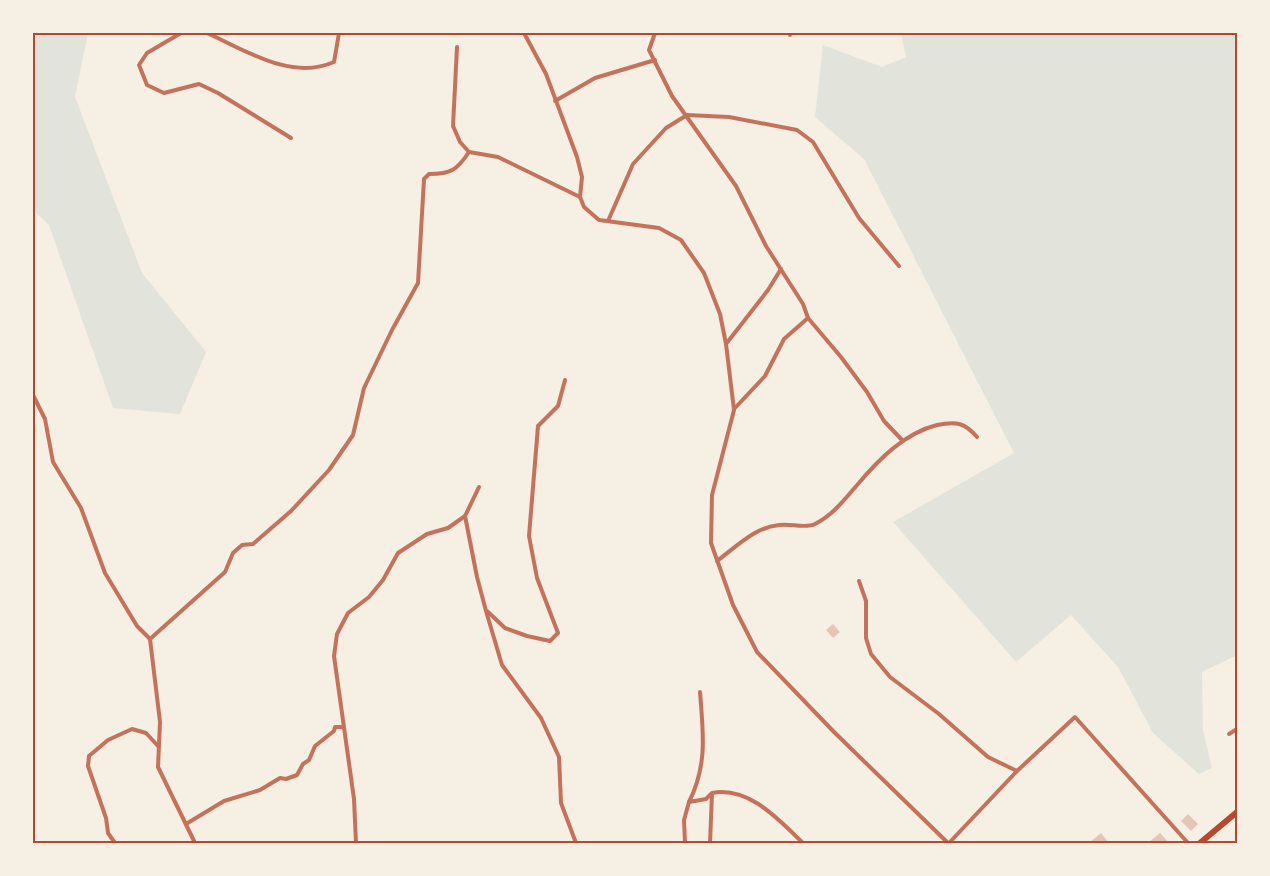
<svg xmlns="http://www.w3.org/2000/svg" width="1270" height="876" viewBox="0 0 1270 876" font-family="Mulish,sans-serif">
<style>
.green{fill:#e2e4dc}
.building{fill:#e6c5b7}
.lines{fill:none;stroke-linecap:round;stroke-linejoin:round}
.minor{stroke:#c5725c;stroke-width:4}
.primary{stroke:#b5482f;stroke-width:6}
.neatline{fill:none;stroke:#b5482f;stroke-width:2}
</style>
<rect width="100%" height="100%" fill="#f6efe4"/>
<g class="green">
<path d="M 33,33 L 88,33 L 75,97 L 142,273 L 206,352 L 180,414 L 113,408 L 49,225 L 33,210 Z"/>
<path d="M 901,33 L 1237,33 L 1237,655 L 1202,672 L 1203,730 L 1212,768 L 1199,774 L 1153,733 L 1118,667 L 1071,615 L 1016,662 L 893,522 L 1014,453 L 864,159 L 815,117 L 823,45 L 882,67 L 906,57 Z"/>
</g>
<g class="building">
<path d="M 833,624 L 840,632 L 833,638 L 826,630 Z"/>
<path d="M 1188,814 L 1198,824 L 1191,831 L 1181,821 Z"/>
<path d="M 1101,833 L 1109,843 L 1089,843 Z"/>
<path d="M 1160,833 L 1169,843 L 1148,843 Z"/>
</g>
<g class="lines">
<g class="minor">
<path d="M 181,33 L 147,53 L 139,65 L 147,85 L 164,93 L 199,84 L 218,93 L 291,138"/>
<path d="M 207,33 C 245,50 291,81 334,62 L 339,33"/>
<path d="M 524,33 L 546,74 L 577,157 L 582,177 L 580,197 L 584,207 L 599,220 L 659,228 L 681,240 L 704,273 L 720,314 L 726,344 L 734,410 L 712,495 L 711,543 L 733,605 L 757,652 L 834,732 L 948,843"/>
<path d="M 655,33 L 649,50 L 672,96 L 736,186 L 766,246 L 803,304 L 808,318 L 841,357 L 867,392 L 884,421 L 903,441"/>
<path d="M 790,33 L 790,35"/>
<path d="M 457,47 L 453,126 L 460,142 L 469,152 L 498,157 L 580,197"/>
<path d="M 555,101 L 595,78 L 655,60"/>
<path d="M 608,221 L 633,164 L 666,128 L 687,115 L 729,117 L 797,130 L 813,142 L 859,218 L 899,266"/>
<path d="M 726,344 L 768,290 L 781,269"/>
<path d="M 33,395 L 45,419 L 53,462 L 81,508 L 105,573 L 137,626 L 150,639 L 160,722 L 158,767 L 195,843"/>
<path d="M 734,409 L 765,376 L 784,339 L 808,318"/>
<path d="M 479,487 L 465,516 L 477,577 L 486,611 L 502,665 L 541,718 L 559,757 L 561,803 L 576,843"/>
<path d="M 717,561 C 736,547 755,527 779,525 C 790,523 805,529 815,524 C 833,515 845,499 858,484 C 879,459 905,433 937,425 C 957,421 965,423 977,437"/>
<path d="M 859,581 L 866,601 L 866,638 L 871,654 L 890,677 L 939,714 L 988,757 L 1017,771"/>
<path d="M 487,611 L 505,628 L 527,636 L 550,641 L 558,633 L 537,578 L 529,536 L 538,426 L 558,406 L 565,380"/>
<path d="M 150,639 L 225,572 L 233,553 L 242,545 L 253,544 L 291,511 L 329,470 L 353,435 L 364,388 L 392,330 L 418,283 L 424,179 L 429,174 C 451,174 457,170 469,152"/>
<path d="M 700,692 C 703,732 708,764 689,802 L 706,799 L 711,794"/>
<path d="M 1229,734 L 1237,729"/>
<path d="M 186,824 L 224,801 L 260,790 L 280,778 L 286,779 L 297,775 L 303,764 L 309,760 L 315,746 L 334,731 L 335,727 L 344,727"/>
<path d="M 115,843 L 108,833 L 106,818 L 88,766 L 89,756 L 108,740 L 132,729 L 146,733 L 158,746"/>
<path d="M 356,843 L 354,799 L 334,656 L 337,634 L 348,613 L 369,597 L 383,580 L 398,553 L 427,534 L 448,528 L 465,516"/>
<path d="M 685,843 L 684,820 L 689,802"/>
<path d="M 710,843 L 712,793 C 749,786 779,820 803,843"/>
<path d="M 949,843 L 1017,771 L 1075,717 L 1188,843"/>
</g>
<path class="primary" d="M 1200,843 L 1237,812"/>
</g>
<rect width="1270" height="876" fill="none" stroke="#f6efe4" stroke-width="69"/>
<rect x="34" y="34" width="1202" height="808" class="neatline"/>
</svg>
